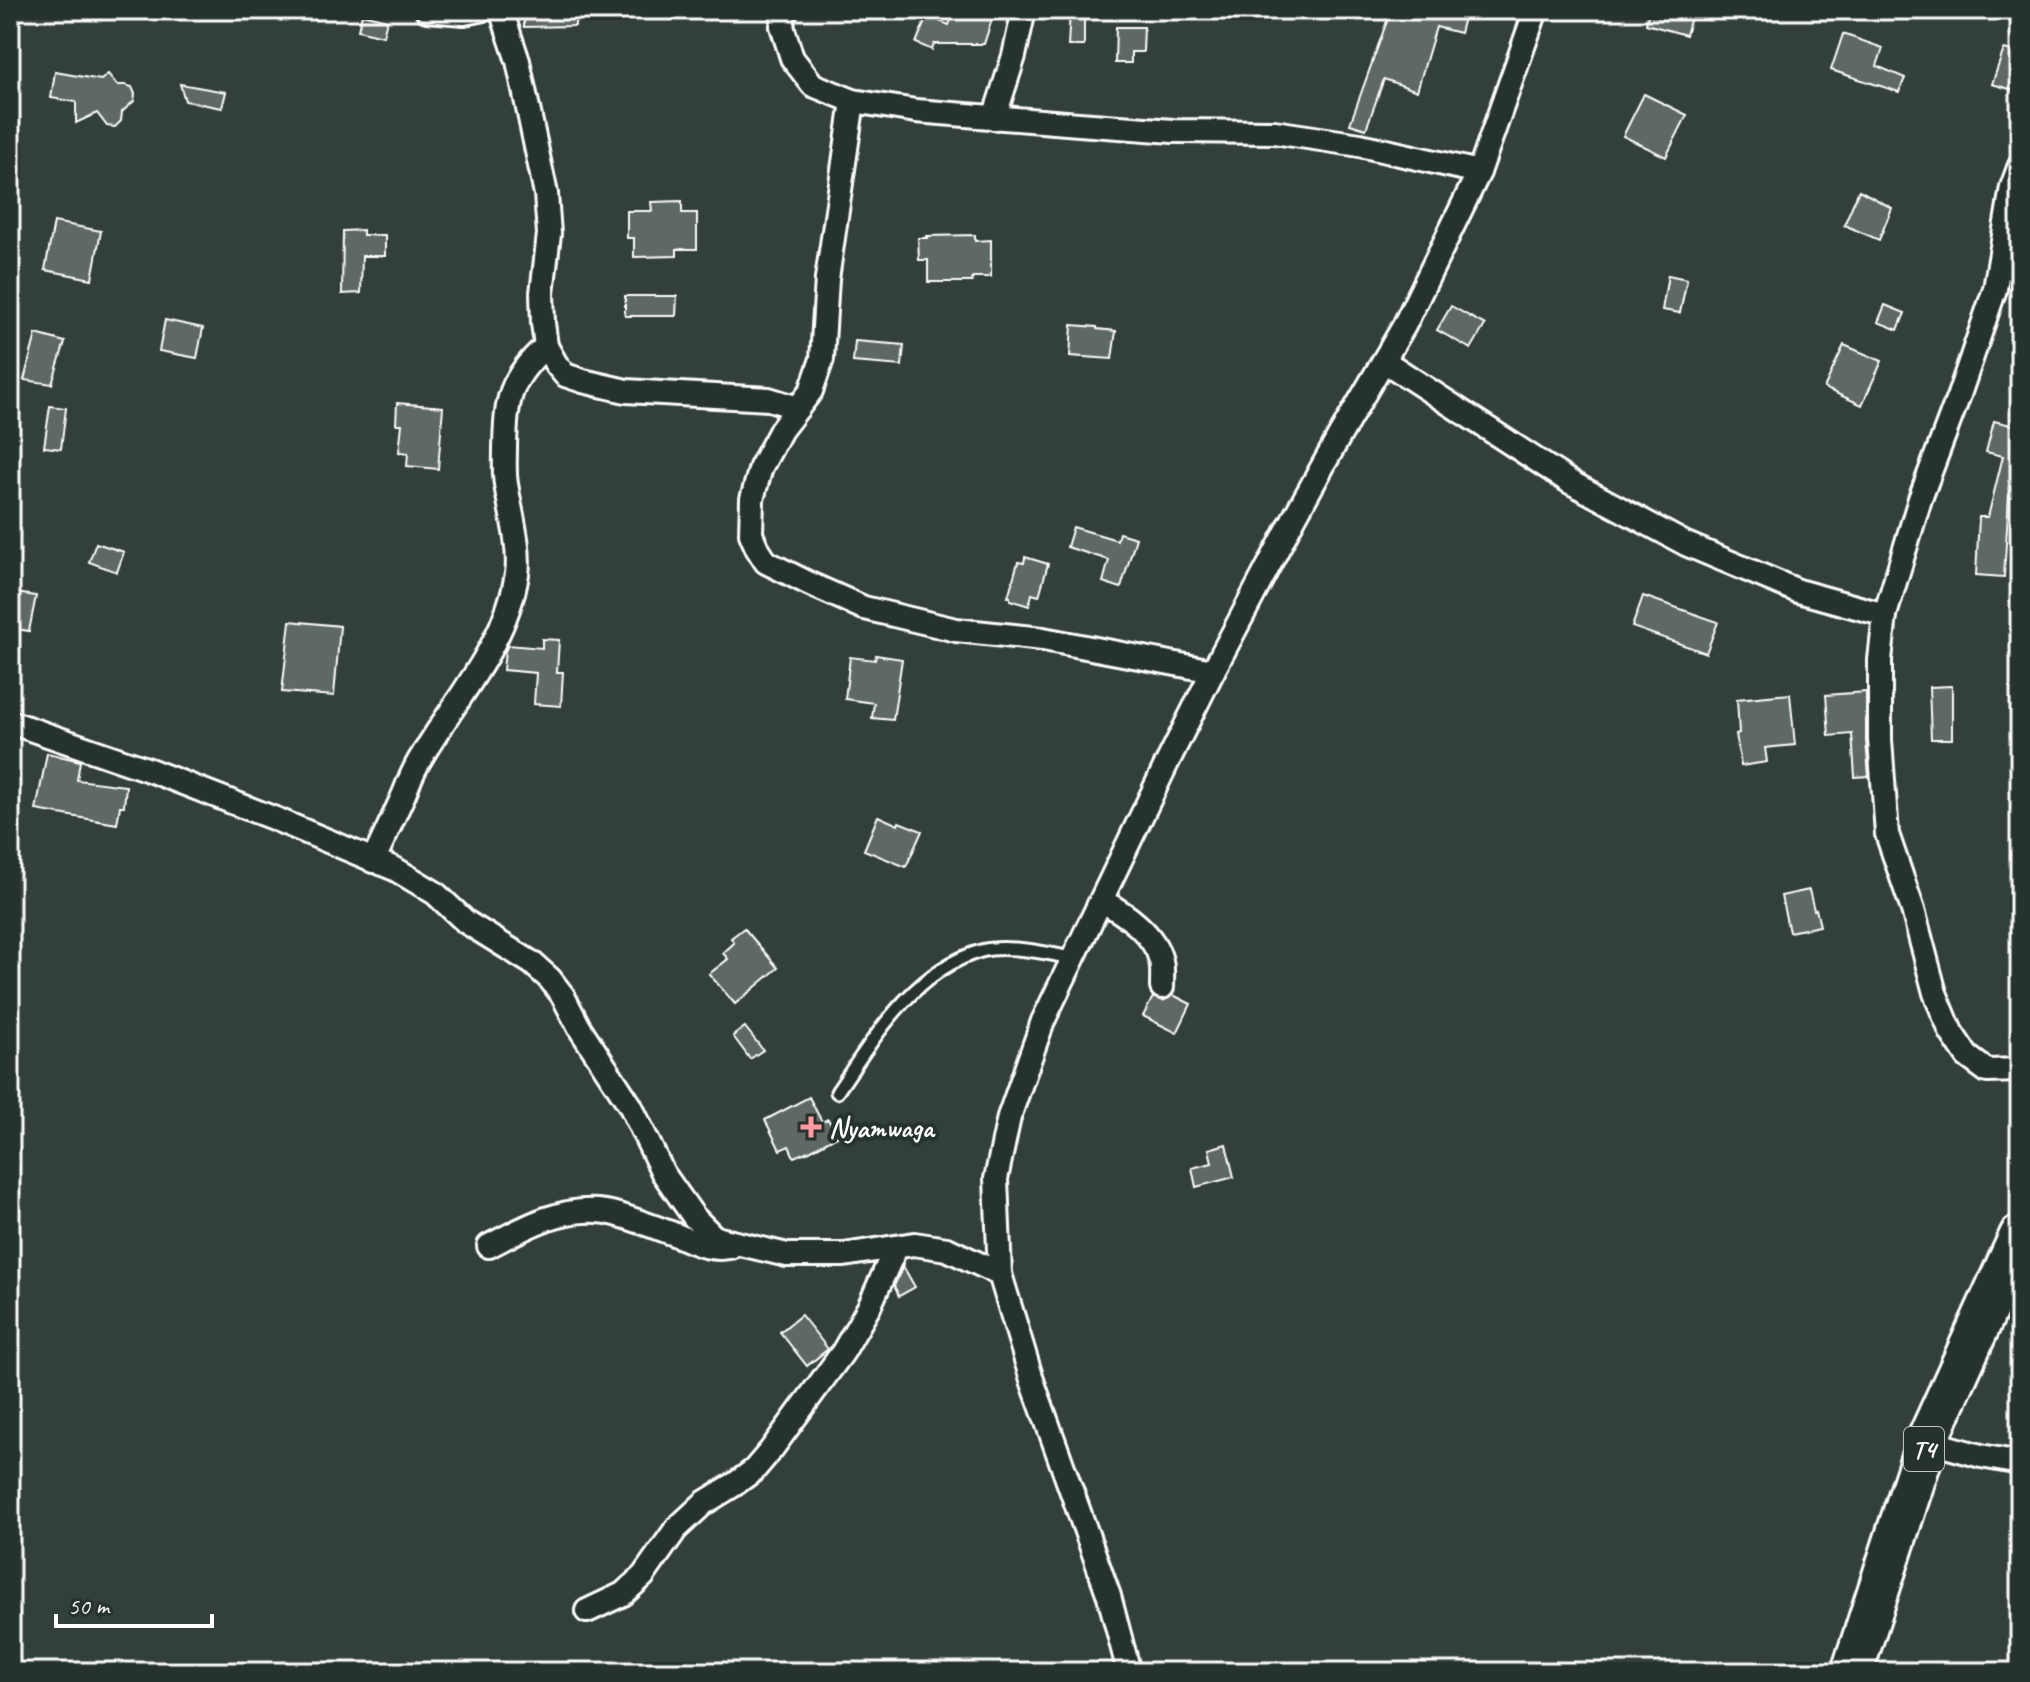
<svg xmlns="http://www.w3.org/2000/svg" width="2030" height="1682" viewBox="0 0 2030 1682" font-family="Caveat,sans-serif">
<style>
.building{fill:#5f6964;stroke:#fff;stroke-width:2}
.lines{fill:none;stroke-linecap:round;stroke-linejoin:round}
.lane-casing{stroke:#fff;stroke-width:17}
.street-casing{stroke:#fff;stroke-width:28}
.highway-casing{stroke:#fff;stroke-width:46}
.lane{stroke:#26332d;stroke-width:11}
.street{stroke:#26332d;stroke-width:22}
.highway{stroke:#26332d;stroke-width:40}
.poi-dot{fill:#ff9aa2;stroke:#26332d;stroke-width:3}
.labels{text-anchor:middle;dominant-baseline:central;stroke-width:8;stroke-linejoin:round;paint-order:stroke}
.shield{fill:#26332d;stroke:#bec2c0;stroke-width:2}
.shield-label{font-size:26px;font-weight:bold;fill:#fff}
.poi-label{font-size:28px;font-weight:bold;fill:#fff;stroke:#26332d;text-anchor:start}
</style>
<rect width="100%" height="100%" fill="#333f3a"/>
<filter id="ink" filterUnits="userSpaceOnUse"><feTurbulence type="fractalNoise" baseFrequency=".0125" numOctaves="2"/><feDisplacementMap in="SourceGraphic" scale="16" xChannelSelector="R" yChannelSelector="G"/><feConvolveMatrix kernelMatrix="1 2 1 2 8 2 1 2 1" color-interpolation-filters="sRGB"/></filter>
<g filter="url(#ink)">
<g class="building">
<path d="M 524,10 L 575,10 L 575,26 L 524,27 Z"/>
<path d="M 954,10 L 995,10 L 984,44 L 934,44 L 932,50 L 916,43 L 927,16 L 949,25 Z"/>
<path d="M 1070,10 L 1084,10 L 1084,46 L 1068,46 Z"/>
<path d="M 1391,10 L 1466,10 L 1460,33 L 1436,27 L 1417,91 L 1384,79 L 1366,129 L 1350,124 Z"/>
<path d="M 1649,10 L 1693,10 L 1686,35 L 1646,24 Z"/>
<path d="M 362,14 L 387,20 L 383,36 L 358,30 Z"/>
<path d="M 1116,27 L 1144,27 L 1143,52 L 1131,52 L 1131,63 L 1115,63 Z"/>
<path d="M 1843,34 L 1883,48 L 1877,66 L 1905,78 L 1899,92 L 1831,70 Z"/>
<path d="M 2004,49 L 2020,53 L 2020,92 L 1992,84 Z"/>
<path d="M 55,72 L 101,80 L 108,74 L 117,85 L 125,85 L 132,87 L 135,94 L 134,101 L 122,112 L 121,121 L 115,127 L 107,126 L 97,113 L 76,123 L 76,102 L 51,98 Z"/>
<path d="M 180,84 L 226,92 L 222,108 L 185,101 Z"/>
<path d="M 1644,94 L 1687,115 L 1666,157 L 1623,136 Z"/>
<path d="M 1859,190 L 1892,208 L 1879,240 L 1844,225 Z"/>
<path d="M 682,201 L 682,213 L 697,213 L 697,249 L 677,249 L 677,256 L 634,257 L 634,238 L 627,238 L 627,211 L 652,211 L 651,202 Z"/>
<path d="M 54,222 L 101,231 L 92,279 L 45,270 Z"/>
<path d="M 363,230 L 363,235 L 385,235 L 385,256 L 362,256 L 361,293 L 342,294 L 343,231 Z"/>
<path d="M 975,235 L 975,241 L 991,240 L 991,277 L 973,277 L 972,282 L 928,282 L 928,260 L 919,260 L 918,238 L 927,238 L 927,236 Z"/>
<path d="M 1668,275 L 1687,279 L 1680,313 L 1662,310 Z"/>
<path d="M 625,296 L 677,296 L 676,316 L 625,316 Z"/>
<path d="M 1885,305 L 1905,313 L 1898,330 L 1878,322 Z"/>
<path d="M 1451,306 L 1485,325 L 1471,349 L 1437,330 Z"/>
<path d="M 165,320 L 203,328 L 197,358 L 159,351 Z"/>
<path d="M 1072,325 L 1097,327 L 1097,329 L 1116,331 L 1112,359 L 1070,356 Z"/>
<path d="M 36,334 L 65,342 L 52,384 L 24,380 Z"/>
<path d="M 855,341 L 904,345 L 902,366 L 853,362 Z"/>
<path d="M 1844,345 L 1882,361 L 1862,405 L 1824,388 Z"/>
<path d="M 397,403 L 443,407 L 438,469 L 407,466 L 408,453 L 399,452 L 402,424 L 396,424 Z"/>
<path d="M 50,406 L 66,408 L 61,449 L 44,447 Z"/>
<path d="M 1994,421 L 2020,427 L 2020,498 L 2009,495 L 2004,577 L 1976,575 L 1979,517 L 1988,517 L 2003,456 L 1986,452 Z"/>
<path d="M 1073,527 L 1117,540 L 1119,533 L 1136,538 L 1121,588 L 1103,582 L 1109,560 L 1067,547 Z"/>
<path d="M 96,543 L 124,552 L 117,572 L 89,562 Z"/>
<path d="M 1025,557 L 1048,564 L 1039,596 L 1032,594 L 1029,606 L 1010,600 L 1010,597 L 1008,597 L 1018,562 L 1024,563 Z"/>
<path d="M 16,593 L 36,596 L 29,631 L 10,628 Z"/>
<path d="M 1643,596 L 1718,622 L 1706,653 L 1632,627 Z"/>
<path d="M 290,621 L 340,626 L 334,696 L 282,692 Z"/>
<path d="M 542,639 L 559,640 L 557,672 L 563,672 L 561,706 L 534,704 L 536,673 L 503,670 L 505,651 L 508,645 L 542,648 Z"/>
<path d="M 876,655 L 902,659 L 893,720 L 872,718 L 874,703 L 845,699 L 850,657 L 875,660 Z"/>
<path d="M 1952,686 L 1952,739 L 1931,739 L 1929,687 Z"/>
<path d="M 1866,692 L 1866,740 L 1869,776 L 1855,777 L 1852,734 L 1829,736 L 1826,695 Z"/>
<path d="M 1790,694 L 1795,745 L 1765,748 L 1767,762 L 1741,766 L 1736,734 L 1739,733 L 1737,699 Z"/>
<path d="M 47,753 L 80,761 L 77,780 L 126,786 L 124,806 L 120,806 L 117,824 L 36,810 Z"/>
<path d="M 878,816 L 898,825 L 899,822 L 922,831 L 906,867 L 864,850 Z"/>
<path d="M 1809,890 L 1814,910 L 1816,909 L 1820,926 L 1789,932 L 1781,896 Z"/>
<path d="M 744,928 L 778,968 L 735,1004 L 709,974 L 728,959 L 723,953 L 734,943 L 731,938 Z"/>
<path d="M 1173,995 L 1191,1004 L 1177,1033 L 1143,1016 L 1153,997 L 1163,1001 Z"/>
<path d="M 745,1027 L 763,1050 L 750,1059 L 733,1036 Z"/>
<path d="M 809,1097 L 822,1122 L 828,1119 L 837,1136 L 806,1153 L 806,1152 L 794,1157 L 789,1146 L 780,1150 L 765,1120 Z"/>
<path d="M 1226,1144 L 1234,1177 L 1196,1187 L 1192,1168 L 1212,1163 L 1209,1149 Z"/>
<path d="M 903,1266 L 915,1287 L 899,1296 L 894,1286 Z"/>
<path d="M 801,1315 L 828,1349 L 807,1366 L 780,1332 Z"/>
</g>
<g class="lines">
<g class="lane-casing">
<path id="lane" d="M 837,1092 C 874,1038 914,970 981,951 C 1006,944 1049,953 1074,959"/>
</g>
<g class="street-casing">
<g id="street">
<path d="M 427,10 L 464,13 L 480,10"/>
<path d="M 501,10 L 518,61 L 546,194 L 549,234 L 542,293 L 543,323 L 546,346 L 556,364 L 565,375 L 583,381 L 626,391 L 769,399 L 798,408"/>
<path d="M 785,10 L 782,26 L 792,58 L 813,85 L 853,101 L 916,111 L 1079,124 L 1173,131 L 1274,132 L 1360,145 L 1479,172"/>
<path d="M 853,101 L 827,279 L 822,359 L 811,391 L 781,430 L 761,467 L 752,499 L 751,534 L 757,548 L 766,562 L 810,584 L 864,608 L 956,630 L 1043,639 L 1213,671"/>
<path d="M 994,118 L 1014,56 L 1024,10"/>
<path d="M 2020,165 L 2012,187 L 1995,289 L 1959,395 L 1920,499 L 1885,615 L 1880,660 L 1880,740 L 1887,834 L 1913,910 L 1935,993 L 1951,1032 L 1967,1056 L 1987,1071 L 2020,1070"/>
<path d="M 1384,361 L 1570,482 L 1686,544 L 1798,591 L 1885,615"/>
<path d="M 10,722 L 152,771 L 273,818 L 395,869 L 435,893 L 466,922 L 532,963 L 550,979 L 563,996 L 579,1027 L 630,1105 L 663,1173 L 694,1217 L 715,1238 L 787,1255 L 844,1255 L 914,1244 L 947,1249 L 1000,1274"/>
<path d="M 373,861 C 384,838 394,816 404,794 C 409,781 414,768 422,756 C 457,697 506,644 517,574 C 521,548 510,510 506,484 C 504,473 505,460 505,448 C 506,399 509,379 546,346"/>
<path d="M 1102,901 C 1125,913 1155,934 1161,961 C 1163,969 1162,979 1162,987"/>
<path d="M 489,1246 C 525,1227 564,1205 606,1212 C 624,1215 654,1227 671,1233 C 693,1241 706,1251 730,1247"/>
<path d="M 1927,1441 L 1981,1456 L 2020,1463"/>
<path d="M 587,1611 L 623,1594 L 643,1576 L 676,1529 L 704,1503 L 735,1484 L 754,1470 L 771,1450 L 843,1352 L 869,1307 L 896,1247"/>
<path d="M 1129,1672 L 1109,1596 L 1033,1383 L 1000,1274 L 996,1179 L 1009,1117 L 1043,1021 L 1165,767 L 1213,671 L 1294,518 L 1340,435 L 1404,326 L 1479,172 L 1536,10"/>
</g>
</g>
<g class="highway-casing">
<path id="highway" d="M 1852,1672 L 1927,1441 L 2020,1236"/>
</g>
<use href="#lane" class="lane"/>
<use href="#street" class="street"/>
<use href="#highway" class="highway"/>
</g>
</g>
<path class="poi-dot" d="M807 1115h8v8h8v8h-8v8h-8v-8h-8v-8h8z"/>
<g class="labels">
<rect class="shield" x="1904" y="1427" width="40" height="44" rx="6"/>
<g class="shield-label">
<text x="1924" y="1449">T4</text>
</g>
<g class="poi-label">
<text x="829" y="1127">Nyamwaga</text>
</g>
</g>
<rect width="2030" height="1682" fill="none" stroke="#26332d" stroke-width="40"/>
<rect x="20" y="20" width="1990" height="1642" fill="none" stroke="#fff" stroke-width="3" filter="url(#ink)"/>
<path d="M56 1614v12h156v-12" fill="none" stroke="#ffffff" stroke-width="4"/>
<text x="68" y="1614" font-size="24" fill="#ffffff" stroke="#26332d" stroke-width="6" paint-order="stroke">50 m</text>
</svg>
